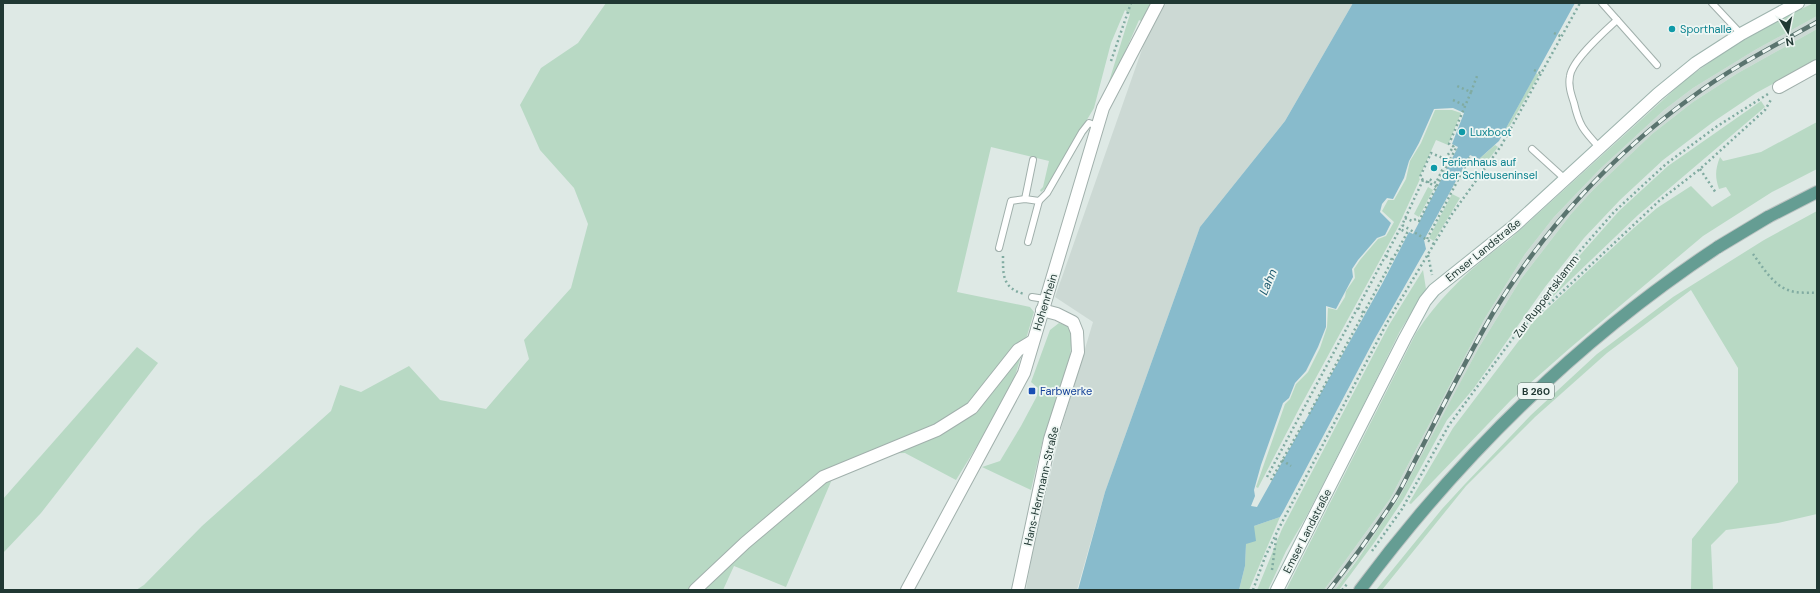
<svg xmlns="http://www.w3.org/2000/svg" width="1820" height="593" viewBox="0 0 1820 593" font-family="'DM Sans',sans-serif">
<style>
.built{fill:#ccd9d4}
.green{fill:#b8d9c4}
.water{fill:#8bc;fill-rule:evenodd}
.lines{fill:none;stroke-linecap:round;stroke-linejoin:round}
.lane-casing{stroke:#a1b0ac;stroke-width:8}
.street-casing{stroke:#a1b0ac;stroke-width:14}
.secondary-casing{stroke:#9eb4ae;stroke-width:14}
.primary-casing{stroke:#bcc3c2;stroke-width:14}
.path{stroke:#80aba1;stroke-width:2.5;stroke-dasharray:2 3;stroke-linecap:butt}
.lane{stroke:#fff;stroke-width:6}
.street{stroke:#fff;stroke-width:12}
.secondary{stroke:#fff;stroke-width:12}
.primary{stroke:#659d93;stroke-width:12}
.rail-casing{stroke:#5a746f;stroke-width:4.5}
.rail{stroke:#eef6f3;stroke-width:3;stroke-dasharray:9;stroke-linecap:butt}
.primary-bridge-casing{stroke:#bcc3c2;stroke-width:14;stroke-linecap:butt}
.primary-bridge{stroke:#659d93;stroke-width:12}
.culture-dot{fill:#0f9aa8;stroke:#eef6f3;stroke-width:1.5}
.transit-dot{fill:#1a4fb4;stroke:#eef6f3;stroke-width:1.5}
.labels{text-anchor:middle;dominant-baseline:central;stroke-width:3.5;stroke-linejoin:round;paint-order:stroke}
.shield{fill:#eef6f3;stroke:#5e716d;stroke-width:1}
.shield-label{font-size:10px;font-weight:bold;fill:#203833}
.culture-label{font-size:11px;fill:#0d838f;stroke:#eef6f3;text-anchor:start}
.street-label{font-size:11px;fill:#203833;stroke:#eef6f3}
.transit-label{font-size:11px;fill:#164399;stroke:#eef6f3;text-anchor:start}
.water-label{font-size:12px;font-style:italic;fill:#1e5b70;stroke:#eef6f3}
</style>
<rect width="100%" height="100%" fill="#dee9e5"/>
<g class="built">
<path d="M 1166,3 L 1353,3 L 1285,121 L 1200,227 L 1105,492 L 1077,590 L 1026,590 L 1033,549 L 1061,429 L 1093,322 L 1055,297 L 1146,38 Z"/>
<path d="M 1817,16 L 1817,29 L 1738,73 L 1693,102 L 1652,134 L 1593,190 L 1571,214 L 1521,279 L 1478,349 L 1412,476 L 1387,517 L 1335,590 L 1324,590 L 1390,499 L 1485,318 L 1525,254 L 1554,217 L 1600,169 L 1664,110 L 1693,88 L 1755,50 Z"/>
</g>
<g class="green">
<path d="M 606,3 L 1151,3 L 1141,21 L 1139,20 L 1109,89 L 1107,88 L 1130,14 L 1125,10 L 1111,43 L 1094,108 L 1046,188 L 1041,192 L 1040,190 L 1043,187 L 1049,161 L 991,147 L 957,292 L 1030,307 L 1034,312 L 1015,376 L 1004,402 L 956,480 L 905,453 L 868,454 L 836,470 L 786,587 L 734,566 L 723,590 L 136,590 L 144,585 L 202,526 L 331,411 L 340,385 L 361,392 L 409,366 L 440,400 L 486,409 L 529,359 L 524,340 L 571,288 L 588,224 L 574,188 L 540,150 L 520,105 L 541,68 L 578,43 Z"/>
<path d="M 1814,3 L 1817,3 L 1817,16 L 1755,50 L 1693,88 L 1664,110 L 1600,169 L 1554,217 L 1525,254 L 1485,318 L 1390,499 L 1324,590 L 1286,590 L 1416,333 C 1441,295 1473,266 1510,239 L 1686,79 L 1730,48 L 1786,16 Z"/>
<path d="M 1817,29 L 1817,60 L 1756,93 L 1713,122 L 1663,160 L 1620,200 L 1584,238 L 1545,287 L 1474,388 L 1447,420 L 1403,500 L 1374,543 L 1339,590 L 1335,590 L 1358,559 L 1399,498 L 1478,349 L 1521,279 L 1571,214 L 1593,190 L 1652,134 L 1693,102 L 1738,73 Z"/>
<path d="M 1536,73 L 1539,75 L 1505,134 L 1504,132 Z"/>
<path d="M 1761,101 L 1765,107 L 1638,215 L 1544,305 L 1544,302 L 1566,271 L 1619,211 L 1668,166 Z"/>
<path d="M 1435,110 L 1452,110 L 1461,113 L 1448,145 L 1436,140 L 1419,178 L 1420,179 L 1397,229 L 1300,407 L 1258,488 L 1256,487 L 1285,404 L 1290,399 L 1296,384 L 1308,372 L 1320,348 L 1327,327 L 1328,308 L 1337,310 L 1345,297 L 1346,291 L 1355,278 L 1354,269 L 1360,260 L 1378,239 L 1386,236 L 1394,222 L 1382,211 L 1388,200 L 1394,200 L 1406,179 L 1410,161 L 1421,143 Z"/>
<path d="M 1817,122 L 1817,169 L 1772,192 L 1703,236 L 1570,348 L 1512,399 L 1411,504 L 1409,503 L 1453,428 L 1533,322 L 1635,227 L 1657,208 L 1691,186 L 1712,207 L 1731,195 L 1726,187 L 1719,189 C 1715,177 1715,170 1720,157 L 1723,161 L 1761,152 Z"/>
<path d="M 1495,145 L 1498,147 L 1486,163 L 1479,159 Z"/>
<path d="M 1428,187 L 1433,190 L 1419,217 L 1414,214 Z"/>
<path d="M 1452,194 L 1460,198 L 1434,241 L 1429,238 Z"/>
<path d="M 1817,211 L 1817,514 L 1778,523 L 1726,530 L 1711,545 L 1713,590 L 1691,590 L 1692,539 L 1738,482 L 1738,368 L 1691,290 L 1607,353 L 1535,417 L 1466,486 L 1382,590 L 1376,590 L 1442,509 L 1465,484 L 1531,415 L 1597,354 L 1673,297 L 1764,240 Z"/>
<path d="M 1423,270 L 1426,289 L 1400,331 L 1360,412 L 1306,517 L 1286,551 L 1268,590 L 1257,590 L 1282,529 L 1389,325 Z"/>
<path d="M 1059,323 L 1068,326 L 1072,331 L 1070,360 L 1043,439 L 1031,490 L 982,467 L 1000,461 L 1021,426 L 1037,396 L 1038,388 L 1031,382 L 1050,330 Z"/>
<path d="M 137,347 L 158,363 L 41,513 L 3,553 L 3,499 Z"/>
<path d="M 1280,517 L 1249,590 L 1239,590 L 1245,566 L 1246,544 L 1254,526 Z"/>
</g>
<path class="water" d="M 1353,3 L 1575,3 L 1499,141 L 1479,159 L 1470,155 L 1424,240 L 1426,249 L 1374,340 L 1283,512 L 1280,517 L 1254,526 L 1256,541 L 1246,544 L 1245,566 L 1239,590 L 1078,590 L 1105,492 L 1200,227 L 1285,121 ZM 1453,108 L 1464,113 L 1452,144 L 1458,147 L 1413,234 L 1409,232 L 1382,284 L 1257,507 L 1251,506 L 1255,496 L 1254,490 L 1261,465 L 1283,403 L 1289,398 L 1295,383 L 1306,371 L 1318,347 L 1326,327 L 1326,306 L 1336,309 L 1353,277 L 1352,269 L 1358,260 L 1377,238 L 1385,235 L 1391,223 L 1380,212 L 1382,204 L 1387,198 L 1393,199 L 1404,178 L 1409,161 L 1419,143 L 1434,109 Z"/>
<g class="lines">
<g class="lane-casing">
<g id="lane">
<path d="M 1602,3 L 1657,65"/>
<path d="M 1712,3 L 1741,34"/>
<path d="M 1599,147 C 1583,130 1579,125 1574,103 C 1571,94 1568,85 1570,76 C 1572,60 1605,31 1617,20"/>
<path d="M 1532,149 L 1565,179"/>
<path d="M 1025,199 L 1033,160"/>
<path d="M 1028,242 L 1039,201"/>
<path d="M 999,248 L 1011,201 L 1025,199 L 1039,201 L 1047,193 L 1082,132 L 1089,123 L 1097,126"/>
<path d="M 1032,297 L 1045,299"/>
</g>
</g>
<g class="street-casing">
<g id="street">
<path d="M 1779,87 L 1817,66"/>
<path d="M 695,590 L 745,543 L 823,477 L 937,430 L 972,408 L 1018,350 L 1033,341"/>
<path d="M 907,590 L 1024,373 L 1103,108 L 1158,3"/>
<path d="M 1018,590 L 1050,439 L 1078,352 L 1077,332 L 1073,322 L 1057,314 L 1042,310"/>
</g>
</g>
<g class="secondary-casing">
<path id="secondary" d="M 1277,590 L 1405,338 L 1425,301 L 1434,290 L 1514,226 L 1658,94 L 1696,63 L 1741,34 L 1798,3"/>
</g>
<g class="primary-casing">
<g id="primary">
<path d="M 1768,217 L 1817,192"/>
<path d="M 1360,590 C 1459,457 1579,339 1718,247"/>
</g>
</g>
<g class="path">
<path d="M 1554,33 L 1562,37"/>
<path d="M 1111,61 L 1131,3"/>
<path d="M 1534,70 L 1542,74"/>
<path d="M 1471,92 L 1477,76"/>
<path d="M 1453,100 L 1466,106"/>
<path d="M 1499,133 L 1506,137"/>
<path d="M 1700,169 L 1716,193"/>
<path d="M 1423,180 L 1420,177 L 1431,153 L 1445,159"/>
<path d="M 1428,183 L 1429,179 L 1436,183 L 1447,160 L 1445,159 L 1454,146"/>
<path d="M 1405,218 L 1412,221 L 1416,219 L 1419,221 L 1456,148 L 1449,144 L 1471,92 L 1457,86"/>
<path d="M 1427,239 L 1470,157"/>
<path d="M 1434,244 L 1402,225 L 1423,180 L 1437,187"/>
<path d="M 1753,254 C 1762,266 1773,285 1788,290 C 1797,294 1808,292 1817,293"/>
<path d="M 1428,255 L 1432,275"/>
<path d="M 1003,256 C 1003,274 1002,288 1024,294"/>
<path d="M 1386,256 L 1393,260"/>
<path d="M 1358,308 L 1364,313"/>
<path d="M 1526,324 L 1546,307 L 1659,201 L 1700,169 L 1765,110 L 1772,98"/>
<path d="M 1309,414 L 1407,233 L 1400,229"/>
<path d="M 1282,460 L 1291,466"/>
<path d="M 1267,477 L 1402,225"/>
<path d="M 1271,480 L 1304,422"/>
<path d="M 1372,551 L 1402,509 L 1449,425 L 1564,269 L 1614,212 L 1666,164 L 1716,127 L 1768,94"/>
<path d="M 1272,570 L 1276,539 L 1274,538"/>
<path d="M 1253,590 L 1265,557 L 1279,528 L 1388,321 L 1452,214 L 1501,146 L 1580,3"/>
<path d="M 1342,590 L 1348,583"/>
</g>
<use href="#lane" class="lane"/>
<use href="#street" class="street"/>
<use href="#secondary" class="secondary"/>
<use href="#primary" class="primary"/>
<g class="rail-casing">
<path id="rail" d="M 1329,590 C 1352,561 1374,531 1394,500 C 1403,486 1410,470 1418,455 C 1442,408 1466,359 1493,313 C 1543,230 1613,154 1692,97 C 1731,68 1774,46 1817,22"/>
</g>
<use href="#rail" class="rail"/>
<g class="primary-bridge-casing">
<path id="primary-bridge" d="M 1718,247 L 1768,217"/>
</g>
<use href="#primary-bridge" class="primary-bridge"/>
</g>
<g class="culture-dot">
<circle cx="1672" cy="29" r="4"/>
<circle cx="1462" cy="132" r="4"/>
<circle cx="1434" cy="168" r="4"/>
</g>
<rect class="transit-dot" x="1028" y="387" width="8" height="8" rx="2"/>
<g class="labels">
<rect class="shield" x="1518" y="383" width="36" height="16" rx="3"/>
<g class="shield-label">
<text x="1536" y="391">B 260</text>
</g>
<g class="culture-label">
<text x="1680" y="29">Sporthalle</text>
<text x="1470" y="132">Luxboot</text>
<text x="1442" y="162">Ferienhaus auf<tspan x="1442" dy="13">der Schleuseninsel</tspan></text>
</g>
<g class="street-label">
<text transform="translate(1483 250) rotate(-39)">Emser Landstraße</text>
<text transform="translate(1546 296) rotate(-53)">Zur Ruppertsklamm</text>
<text transform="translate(1045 302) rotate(-73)">Hohenrhein</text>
<text transform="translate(1041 486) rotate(-77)">Hans-Herrmann-Straße</text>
<text transform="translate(1307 531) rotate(-63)">Emser Landstraße</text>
</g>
<g class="transit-label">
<text x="1040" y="391">Farbwerke</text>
</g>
<g class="water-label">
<text transform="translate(1268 282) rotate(-67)">Lahn</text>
</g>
</g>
<rect width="1820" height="593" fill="none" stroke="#203833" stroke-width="8"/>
<g transform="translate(1788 32) rotate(170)" stroke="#eef6f3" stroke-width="3" paint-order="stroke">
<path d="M0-3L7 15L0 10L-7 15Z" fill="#203833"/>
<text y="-6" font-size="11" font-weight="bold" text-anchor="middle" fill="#203833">N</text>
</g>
</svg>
